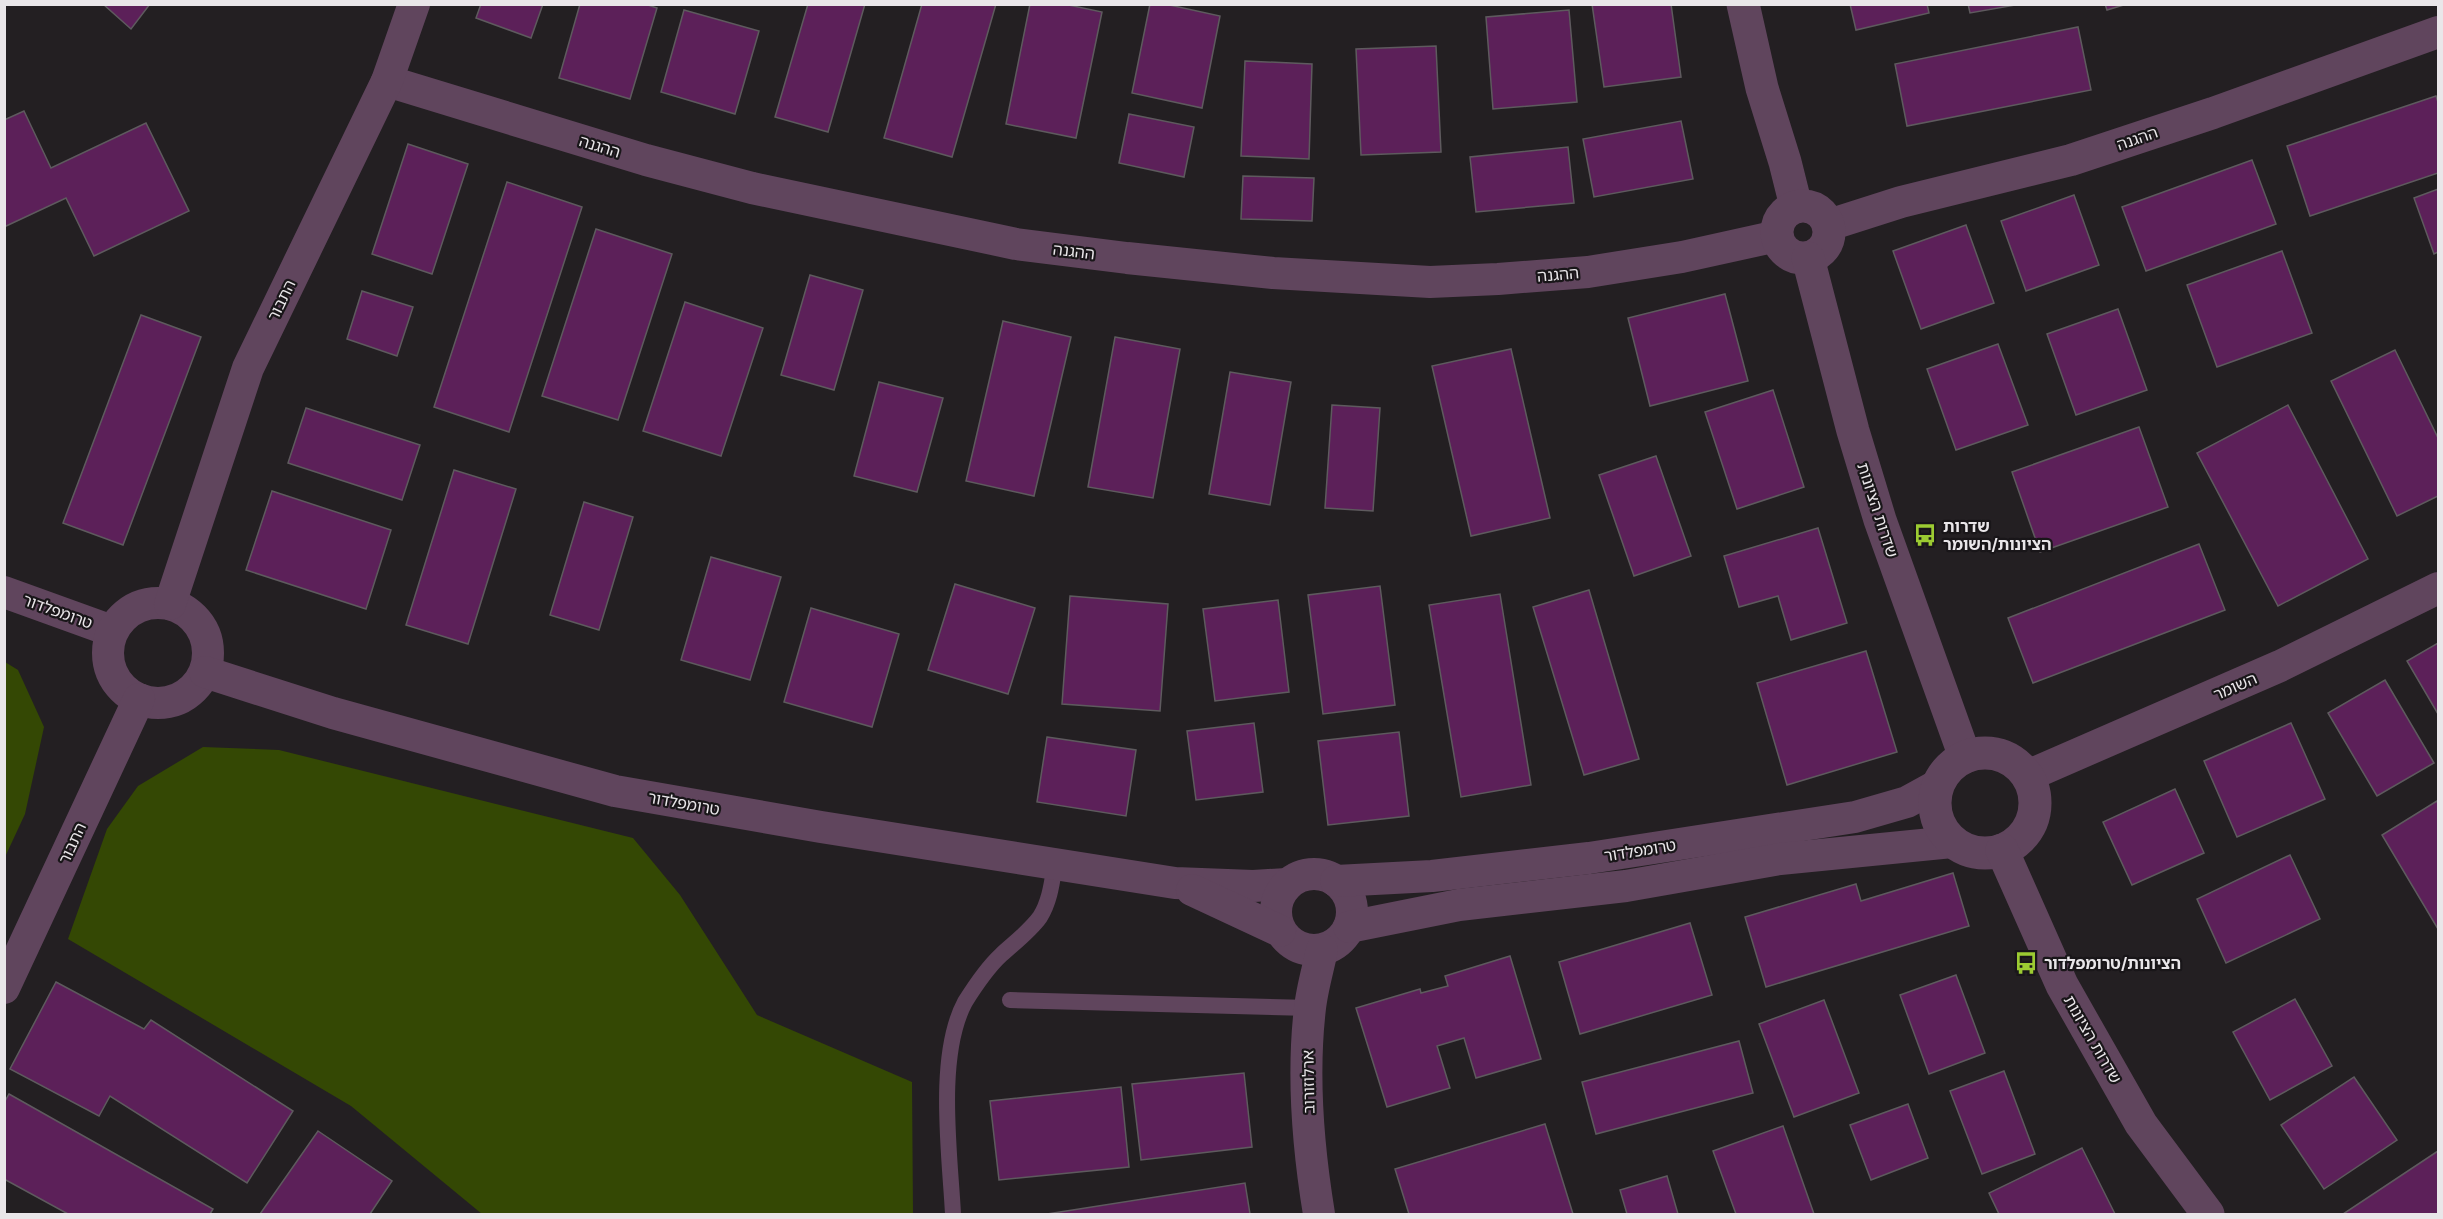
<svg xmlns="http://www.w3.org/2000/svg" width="2443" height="1219" viewBox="0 0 2443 1219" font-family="Inter,'Noto Sans Hebrew',sans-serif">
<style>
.green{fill:#344804}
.building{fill:#5c2059;stroke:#5e5a5e;stroke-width:1.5}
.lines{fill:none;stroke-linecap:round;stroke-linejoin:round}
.service{stroke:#60455d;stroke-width:16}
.minor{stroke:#60455d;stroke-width:32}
.tertiary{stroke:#60455d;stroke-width:33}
.labels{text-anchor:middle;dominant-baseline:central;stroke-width:4.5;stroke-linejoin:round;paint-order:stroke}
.street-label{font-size:16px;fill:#e9e6e9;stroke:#191619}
.poi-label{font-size:16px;font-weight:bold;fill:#e9e6e9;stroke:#191619;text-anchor:start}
</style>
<rect width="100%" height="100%" fill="#231f22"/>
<g class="green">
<path d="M 5,662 L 18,670 L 44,727 L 25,814 L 5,857 Z"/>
<path d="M 203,747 L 279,750 L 633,838 L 680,895 L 757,1015 L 912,1082 L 913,1214 L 482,1214 L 351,1106 L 68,939 L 107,829 L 138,786 Z"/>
</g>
<g class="building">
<path d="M 103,4 L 150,4 L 131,29 Z"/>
<path d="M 481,4 L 543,4 L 531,38 L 476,18 Z"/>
<path d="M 580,4 L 645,4 L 657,8 L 630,99 L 559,78 Z"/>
<path d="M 808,4 L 865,4 L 828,132 L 775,117 Z"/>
<path d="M 922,4 L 996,4 L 952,157 L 884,138 Z"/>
<path d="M 1030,4 L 1064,4 L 1102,12 L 1076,138 L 1006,124 Z"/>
<path d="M 1150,4 L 1165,4 L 1220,16 L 1202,108 L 1132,93 Z"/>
<path d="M 1592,4 L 1671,4 L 1681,77 L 1604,87 Z"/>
<path d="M 1850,4 L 1927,4 L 1929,13 L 1856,30 Z"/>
<path d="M 1968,4 L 2021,4 L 1970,13 Z"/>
<path d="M 2105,4 L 2127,4 L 2107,10 Z"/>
<path d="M 684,10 L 759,31 L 735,114 L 661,92 Z"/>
<path d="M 1569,10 L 1577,102 L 1493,109 L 1486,17 Z"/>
<path d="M 2078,27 L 2091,90 L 1907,126 L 1895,64 Z"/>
<path d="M 1436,46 L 1441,152 L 1361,155 L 1356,49 Z"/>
<path d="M 1245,61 L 1312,64 L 1309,159 L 1241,156 Z"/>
<path d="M 2436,96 L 2438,102 L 2438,173 L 2310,216 L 2287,146 Z"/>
<path d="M 24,111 L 51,168 L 146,123 L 189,211 L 94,256 L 66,198 L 4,227 L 4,120 Z"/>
<path d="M 1129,114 L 1194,127 L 1184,177 L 1119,163 Z"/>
<path d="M 1681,121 L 1693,179 L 1594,197 L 1583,139 Z"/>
<path d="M 408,144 L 468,164 L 432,274 L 372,254 Z"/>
<path d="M 1568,147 L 1574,203 L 1476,212 L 1470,157 Z"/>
<path d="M 2252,160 L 2276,224 L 2146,271 L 2122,207 Z"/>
<path d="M 1243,176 L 1314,178 L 1312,221 L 1241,219 Z"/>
<path d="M 507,182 L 582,207 L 509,432 L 434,407 Z"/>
<path d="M 2438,189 L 2438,252 L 2434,254 L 2414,198 Z"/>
<path d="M 2074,195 L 2099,265 L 2026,291 L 2001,221 Z"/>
<path d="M 1966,225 L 1994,303 L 1921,329 L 1893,251 Z"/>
<path d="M 596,229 L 672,254 L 618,420 L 542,396 Z"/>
<path d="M 2282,251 L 2312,333 L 2217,367 L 2187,285 Z"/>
<path d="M 810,275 L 863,290 L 834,390 L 781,375 Z"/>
<path d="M 362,291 L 413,307 L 397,356 L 347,339 Z"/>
<path d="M 1725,294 L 1748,381 L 1650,406 L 1628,318 Z"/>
<path d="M 685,302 L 763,328 L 721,456 L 643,431 Z"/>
<path d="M 2118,309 L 2147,390 L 2076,415 L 2047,334 Z"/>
<path d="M 141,315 L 201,337 L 123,545 L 63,523 Z"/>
<path d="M 1003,321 L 1071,337 L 1034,496 L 966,481 Z"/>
<path d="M 1115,337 L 1180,349 L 1153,498 L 1088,487 Z"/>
<path d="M 1998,344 L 2028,425 L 1956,450 L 1927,369 Z"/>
<path d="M 1511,349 L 1550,518 L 1471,536 L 1432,366 Z"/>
<path d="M 2395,350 L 2438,438 L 2438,496 L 2397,516 L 2331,381 Z"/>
<path d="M 1230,372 L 1291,382 L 1270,505 L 1209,494 Z"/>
<path d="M 879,382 L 943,398 L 917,492 L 854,476 Z"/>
<path d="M 1773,390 L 1804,487 L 1737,509 L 1705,412 Z"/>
<path d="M 1332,405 L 1380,408 L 1373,511 L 1325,508 Z"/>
<path d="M 2288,405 L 2368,559 L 2278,606 L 2197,453 Z"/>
<path d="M 306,408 L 420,445 L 402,500 L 288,463 Z"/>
<path d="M 2139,427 L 2168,507 L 2040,552 L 2012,472 Z"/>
<path d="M 1656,456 L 1691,556 L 1634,576 L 1599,475 Z"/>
<path d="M 454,470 L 516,489 L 468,644 L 406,625 Z"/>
<path d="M 272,491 L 391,530 L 366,609 L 246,570 Z"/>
<path d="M 584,502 L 633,517 L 599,630 L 550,615 Z"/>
<path d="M 1818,528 L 1847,623 L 1791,640 L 1778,596 L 1739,607 L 1724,556 Z"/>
<path d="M 2199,544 L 2225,610 L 2033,683 L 2008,618 Z"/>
<path d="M 711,557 L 781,577 L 750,680 L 681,660 Z"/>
<path d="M 955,584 L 1035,608 L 1008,694 L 928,670 Z"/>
<path d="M 1380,586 L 1395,705 L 1323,714 L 1308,595 Z"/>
<path d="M 1589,590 L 1639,759 L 1584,775 L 1533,607 Z"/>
<path d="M 1500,594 L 1531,785 L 1461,797 L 1429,605 Z"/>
<path d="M 1070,596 L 1168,604 L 1160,711 L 1062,704 Z"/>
<path d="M 1278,600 L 1289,692 L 1215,701 L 1203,609 Z"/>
<path d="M 811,608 L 899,634 L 872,727 L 784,702 Z"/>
<path d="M 2438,643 L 2438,714 L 2407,661 Z"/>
<path d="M 1866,651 L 1897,752 L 1787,785 L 1757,683 Z"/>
<path d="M 2385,680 L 2434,763 L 2377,796 L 2328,713 Z"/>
<path d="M 1254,723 L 1263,792 L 1196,800 L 1187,731 Z"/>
<path d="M 2291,723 L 2325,799 L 2237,837 L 2204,761 Z"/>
<path d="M 1399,732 L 1409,816 L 1328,825 L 1318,741 Z"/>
<path d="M 1047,737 L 1136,750 L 1126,816 L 1037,802 Z"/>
<path d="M 2175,789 L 2204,853 L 2132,885 L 2103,822 Z"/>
<path d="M 2437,801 L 2438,804 L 2438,929 L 2382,835 Z"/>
<path d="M 2290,855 L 2320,919 L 2226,963 L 2197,899 Z"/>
<path d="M 1953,873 L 1969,926 L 1766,987 L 1745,917 L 1856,884 L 1861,901 Z"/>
<path d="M 1690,923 L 1712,995 L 1580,1034 L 1559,962 Z"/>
<path d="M 1510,956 L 1541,1059 L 1476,1078 L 1464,1038 L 1437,1046 L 1450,1088 L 1387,1107 L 1356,1008 L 1420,989 L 1421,993 L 1448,986 L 1445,976 Z"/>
<path d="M 1956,975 L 1985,1053 L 1929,1074 L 1900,995 Z"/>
<path d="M 56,982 L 144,1029 L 151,1020 L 293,1111 L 247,1183 L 110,1096 L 99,1116 L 10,1069 Z"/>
<path d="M 2295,999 L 2332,1066 L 2270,1100 L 2233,1032 Z"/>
<path d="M 1824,1000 L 1859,1093 L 1794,1117 L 1759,1024 Z"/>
<path d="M 1739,1041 L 1753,1093 L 1596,1134 L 1582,1082 Z"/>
<path d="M 2004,1071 L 2035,1154 L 1982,1174 L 1950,1091 Z"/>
<path d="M 1244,1073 L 1252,1147 L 1141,1160 L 1132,1084 Z"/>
<path d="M 2354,1077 L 2397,1140 L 2324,1189 L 2281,1125 Z"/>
<path d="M 1121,1087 L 1129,1167 L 999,1180 L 990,1101 Z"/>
<path d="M 9,1094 L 213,1209 L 210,1214 L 68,1214 L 4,1179 L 4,1103 Z"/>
<path d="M 1908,1104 L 1928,1158 L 1871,1180 L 1850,1125 Z"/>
<path d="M 1545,1124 L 1573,1214 L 1409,1214 L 1395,1169 Z"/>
<path d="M 1783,1126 L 1814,1214 L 1736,1214 L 1713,1151 Z"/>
<path d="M 318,1131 L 392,1181 L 370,1214 L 260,1214 Z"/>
<path d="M 2082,1148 L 2115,1214 L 1999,1214 L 1989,1193 Z"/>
<path d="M 2438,1151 L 2438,1214 L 2343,1214 Z"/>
<path d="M 1667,1176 L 1678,1214 L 1627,1214 L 1620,1190 Z"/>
<path d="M 1245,1183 L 1250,1214 L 1047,1214 Z"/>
</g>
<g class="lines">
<g class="service">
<path d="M 1010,1000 L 1310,1008"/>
<path d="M 953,1214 C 950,1155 936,1056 965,1002 C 975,986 987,968 1001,955 C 1014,943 1030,931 1040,917 C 1050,901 1052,882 1055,864"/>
</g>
<g class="minor">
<path d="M 387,81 L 646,160 L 752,188 L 1016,244 L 1127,258 L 1273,273 L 1430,282 L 1498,279 L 1588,272 L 1682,257 L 1777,236"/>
<path d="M 1829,225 L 1901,202 L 2071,160 L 2213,113 L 2438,32"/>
<path d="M 4,592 L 112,631"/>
<circle cx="158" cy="653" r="50"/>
<path d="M 170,604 L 248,368 L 387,81 L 414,4"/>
<path d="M 205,672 L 333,713 L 615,791 L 821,827 L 1175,883 L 1253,886 L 1287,884"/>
<path d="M 2027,776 L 2280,666 L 2438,588"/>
<circle cx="1314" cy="912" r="38"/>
<path d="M 1336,881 L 1432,876 L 1589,858 L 1855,817 L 1907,802 L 1938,785"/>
<path d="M 1192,890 L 1280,931"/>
<path d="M 1349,927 L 1459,905 L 1626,886 L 1780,859 L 1952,842"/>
<path d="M 4,988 L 139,699"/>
<path d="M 1319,1214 C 1308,1147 1302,1076 1310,1008 C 1312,989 1318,969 1322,950"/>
</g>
<g class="tertiary">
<path d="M 1743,4 L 1762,88 L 1785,162 L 1796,206"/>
<circle cx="1803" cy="232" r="26"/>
<path d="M 1808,258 L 1853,431 L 1880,520 L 1965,757"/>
<circle cx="1985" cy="803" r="50"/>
<path d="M 2002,850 L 2062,985 L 2141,1124 L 2208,1214"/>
</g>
</g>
<defs>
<g id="bus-bare" transform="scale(1.8)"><path d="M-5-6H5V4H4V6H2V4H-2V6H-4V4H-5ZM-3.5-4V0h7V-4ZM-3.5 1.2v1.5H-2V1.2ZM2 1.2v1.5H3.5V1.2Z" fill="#9ccb32" stroke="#191619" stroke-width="2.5" paint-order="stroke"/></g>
</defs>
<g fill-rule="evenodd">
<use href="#bus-bare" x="1925" y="535"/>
<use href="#bus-bare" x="2026" y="963"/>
</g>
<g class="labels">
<g class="street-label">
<text transform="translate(2137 138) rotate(-19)">ההגנה</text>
<text transform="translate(600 146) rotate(17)">ההגנה</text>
<text transform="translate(1074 251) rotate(7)">ההגנה</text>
<text transform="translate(1558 274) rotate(-5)">ההגנה</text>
<text transform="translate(281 300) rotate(-64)">התבור</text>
<text transform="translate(1878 510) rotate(72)">שדרות הציונות</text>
<text transform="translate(58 611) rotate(20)">טרומפלדור</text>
<text transform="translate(2235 686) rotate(-23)">השומר</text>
<text transform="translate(684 803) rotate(10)">טרומפלדור</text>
<text transform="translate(72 843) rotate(-65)">התבור</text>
<text transform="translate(1640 850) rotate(-9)">טרומפלדור</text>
<text transform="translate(2093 1039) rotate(60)">שדרות הציונות</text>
<text transform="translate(1308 1082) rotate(-91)">ארלוזורוב</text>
</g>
<g class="poi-label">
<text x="1943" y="526">שדרות<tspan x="1943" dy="18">הציונות/השומר</tspan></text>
<text x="2044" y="963">הציונות/טרומפלדור</text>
</g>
</g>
<rect width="2443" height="1219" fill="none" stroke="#e9e6e9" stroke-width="12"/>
</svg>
